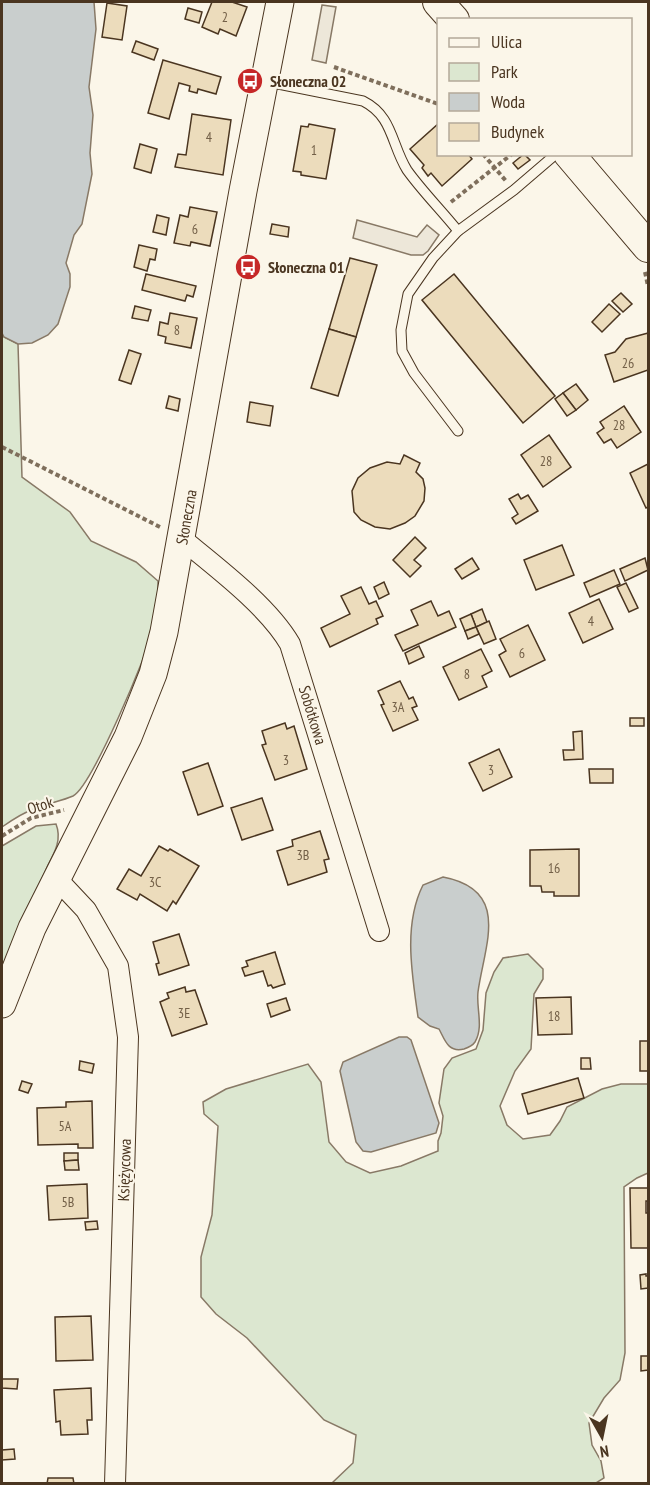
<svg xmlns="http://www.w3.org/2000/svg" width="650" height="1485" viewBox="0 0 650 1485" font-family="'PT Sans Narrow',sans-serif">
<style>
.green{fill:#dce7d0;stroke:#887966;stroke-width:1.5}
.parking{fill:#ede7d9;stroke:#887966;stroke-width:1.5}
.water{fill:#c9cecd;stroke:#887966;stroke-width:1.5}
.building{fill:#ecdcbc;stroke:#4a3520;stroke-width:1.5}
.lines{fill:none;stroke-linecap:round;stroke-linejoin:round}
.lane-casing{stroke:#4a3520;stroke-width:11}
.street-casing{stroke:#4a3520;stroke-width:22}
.secondary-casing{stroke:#4a3520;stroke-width:29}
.primary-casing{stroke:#4a3520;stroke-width:32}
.path{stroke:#7f6f5c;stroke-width:4;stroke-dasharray:4.5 3;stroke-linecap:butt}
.lane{stroke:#fbf6e9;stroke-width:9}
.street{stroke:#fbf6e9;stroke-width:20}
.secondary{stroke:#fbf6e9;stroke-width:27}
.primary{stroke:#fbf6e9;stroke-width:30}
.labels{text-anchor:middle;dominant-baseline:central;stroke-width:4.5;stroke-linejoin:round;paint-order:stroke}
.number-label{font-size:14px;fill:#725f47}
.poi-label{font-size:16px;font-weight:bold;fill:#4a3520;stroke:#fbf6e9;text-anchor:start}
.street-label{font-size:16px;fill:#4a3520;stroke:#fbf6e9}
</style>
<rect width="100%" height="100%" fill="#fbf6e9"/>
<g class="green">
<path d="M 2,333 L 4,337 L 18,344 L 22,477 L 70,512 L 91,541 L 136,562 L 158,581 C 158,597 158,612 154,627 C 148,653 92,786 73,796 C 62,801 45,804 34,809 C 22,813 12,820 2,827 Z"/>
<path d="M 56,824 C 62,839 55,852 48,865 L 2,970 L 2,846 L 36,826 Z"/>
<path d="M 528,954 L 543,969 L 543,979 L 534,994 L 531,1049 L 515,1071 L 500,1106 L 507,1125 L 523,1139 L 550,1135 L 560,1121 L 567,1107 L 602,1089 L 621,1084 L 648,1084 L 648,1173 L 637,1178 L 624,1187 L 625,1353 L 620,1380 L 604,1398 L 589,1423 L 592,1445 L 601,1461 L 604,1478 L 596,1483 L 332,1483 L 353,1463 L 356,1435 L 324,1420 L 247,1338 L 216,1314 L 201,1297 L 201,1257 L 212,1215 L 218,1126 L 204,1114 L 203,1102 L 226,1089 L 308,1064 L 321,1082 L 329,1142 L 346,1162 L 370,1173 L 401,1166 L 438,1151 L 438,1141 L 441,1133 L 443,1116 L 439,1103 L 444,1069 L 452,1058 L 476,1049 L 483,1030 L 486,993 L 494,972 L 503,958 Z"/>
</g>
<g class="parking">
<path d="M 322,5 L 336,7 L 326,63 L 312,60 Z"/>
<path d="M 357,220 L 417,237 L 427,225 L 439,235 L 428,251 L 423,255 L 411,255 L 353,238 Z"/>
</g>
<g class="water">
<path d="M 2,2 L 94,2 L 96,29 L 89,87 L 93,115 L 90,153 L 92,174 L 82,224 L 74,235 L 66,263 L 70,274 L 70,287 L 58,324 L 48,335 L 32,343 L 18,344 L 4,337 L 2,333 Z"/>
<path d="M 443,877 C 512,890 484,946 478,992 C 476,1008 484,1027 475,1042 C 473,1045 467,1048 464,1049 C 448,1053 445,1040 439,1029 L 430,1026 L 418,1017 C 412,974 403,925 423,885 Z"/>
<path d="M 399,1037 L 407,1037 L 411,1040 L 439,1123 L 436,1133 L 371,1152 L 363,1151 L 356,1142 L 340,1071 L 343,1062 Z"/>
</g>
<g class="building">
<path d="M 212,2 L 232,2 L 247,7 L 236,36 L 220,29 L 218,34 L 202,27 Z"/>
<path d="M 107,3 L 127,6 L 122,40 L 102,37 Z"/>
<path d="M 188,8 L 202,12 L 199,23 L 185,19 Z"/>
<path d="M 136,41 L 158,49 L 154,60 L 132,52 Z"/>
<path d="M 163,60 L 221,77 L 216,94 L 198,89 L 197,93 L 189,91 L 190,86 L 179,83 L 169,119 L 148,113 Z"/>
<path d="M 192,114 L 231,120 L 223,175 L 175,167 L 178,154 L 186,155 Z"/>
<path d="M 309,124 L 335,129 L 326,179 L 301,175 L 301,172 L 293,171 L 301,126 L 308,127 Z"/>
<path d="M 438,124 L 438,154 L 468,154 L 472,159 L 442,186 L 431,173 L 428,176 L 422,168 L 424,165 L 410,149 Z"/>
<path d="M 140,144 L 157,149 L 151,173 L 134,168 Z"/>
<path d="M 524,154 L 530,160 L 518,169 L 513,163 Z"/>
<path d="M 190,207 L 217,212 L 210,246 L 191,242 L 190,246 L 174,243 L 180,215 L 188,217 Z"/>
<path d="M 157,215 L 169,218 L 166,235 L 153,232 Z"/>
<path d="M 272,224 L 289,227 L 288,237 L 270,234 Z"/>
<path d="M 139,245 L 157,249 L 155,260 L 150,259 L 147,271 L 134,267 Z"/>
<path d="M 350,258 L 377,265 L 356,337 L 329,329 Z"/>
<path d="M 146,274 L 196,286 L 193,297 L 187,295 L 185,301 L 142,290 Z"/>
<path d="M 454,274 L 555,396 L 523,423 L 422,300 Z"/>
<path d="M 621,293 L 632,304 L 623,312 L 612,301 Z"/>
<path d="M 609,304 L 620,314 L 602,332 L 592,322 Z"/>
<path d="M 135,306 L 151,310 L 148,321 L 132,318 Z"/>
<path d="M 170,313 L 197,318 L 191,348 L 165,343 L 166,337 L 158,335 L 160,322 L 168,324 Z"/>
<path d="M 329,329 L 356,337 L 338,396 L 311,388 Z"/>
<path d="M 648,333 L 648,370 L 614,382 L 605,355 L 615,352 L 626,339 Z"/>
<path d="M 129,350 L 141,354 L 131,384 L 119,380 Z"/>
<path d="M 576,384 L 588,400 L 576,410 L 563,393 Z"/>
<path d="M 563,393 L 576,410 L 567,416 L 555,399 Z"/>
<path d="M 169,396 L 180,399 L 178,411 L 166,408 Z"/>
<path d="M 250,402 L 273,406 L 270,426 L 247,422 Z"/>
<path d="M 624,406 L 641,432 L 617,448 L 611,439 L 604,443 L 597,433 L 604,428 L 600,422 Z"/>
<path d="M 549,435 L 571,467 L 543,487 L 521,455 Z"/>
<path d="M 404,455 L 420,463 L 416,472 L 423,479 L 425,488 L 424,501 L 415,516 L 405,523 L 390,529 L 375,527 L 361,520 L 354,512 L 352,491 L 358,478 L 370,468 L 387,462 L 400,464 Z"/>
<path d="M 648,464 L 648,507 L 646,508 L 630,473 Z"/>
<path d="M 518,494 L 521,499 L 528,495 L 538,511 L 516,524 L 512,518 L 518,514 L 509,499 Z"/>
<path d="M 415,537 L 426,548 L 414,560 L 421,566 L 410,577 L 393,560 Z"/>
<path d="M 562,545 L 574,575 L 536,590 L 524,560 Z"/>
<path d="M 472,558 L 479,569 L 462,579 L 455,569 Z"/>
<path d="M 645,558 L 648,570 L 625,581 L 620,569 Z"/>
<path d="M 614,570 L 620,584 L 590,597 L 584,583 Z"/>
<path d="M 384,582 L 389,594 L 379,599 L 374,587 Z"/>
<path d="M 626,583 L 638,608 L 629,612 L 617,587 Z"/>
<path d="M 361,587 L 369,604 L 376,601 L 383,616 L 376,619 L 378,624 L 330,647 L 321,628 L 350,614 L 341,596 Z"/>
<path d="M 599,599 L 613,629 L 583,643 L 569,613 Z"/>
<path d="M 431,601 L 438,616 L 449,611 L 456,627 L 403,651 L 395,635 L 418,625 L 411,610 Z"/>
<path d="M 482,609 L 487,622 L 476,627 L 471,614 Z"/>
<path d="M 471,614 L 476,627 L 465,631 L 460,619 Z"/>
<path d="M 489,621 L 496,639 L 484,644 L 476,627 Z"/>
<path d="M 528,625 L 545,660 L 510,677 L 499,655 L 506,651 L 500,639 Z"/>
<path d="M 476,627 L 479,634 L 468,639 L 465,631 Z"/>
<path d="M 419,646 L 424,657 L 409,664 L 405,653 Z"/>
<path d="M 481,649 L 492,671 L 482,676 L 487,687 L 459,700 L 443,667 Z"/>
<path d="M 400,681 L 409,699 L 413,697 L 417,706 L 412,708 L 418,720 L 393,731 L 381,705 L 384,704 L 378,691 Z"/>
<rect x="630" y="718" width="14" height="8"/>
<path d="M 285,723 L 287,729 L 294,726 L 307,769 L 275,780 L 262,745 L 266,744 L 262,731 Z"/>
<path d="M 582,731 L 583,759 L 564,760 L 563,750 L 574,750 L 573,732 Z"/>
<path d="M 499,749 L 512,777 L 483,791 L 469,763 Z"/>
<path d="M 208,763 L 223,806 L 198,815 L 183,772 Z"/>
<path d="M 589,769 L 613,769 L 613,783 L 590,783 Z"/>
<path d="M 262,798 L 273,830 L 242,840 L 231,808 Z"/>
<path d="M 320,831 L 329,859 L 324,860 L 327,872 L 288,885 L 277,851 L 293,846 L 292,840 Z"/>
<path d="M 159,846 L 168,851 L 170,849 L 199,866 L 176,904 L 173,901 L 167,911 L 140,894 L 137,900 L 117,889 L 129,869 L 141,876 Z"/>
<path d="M 579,849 L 579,896 L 554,896 L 554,892 L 542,892 L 541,886 L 530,886 L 530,850 Z"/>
<path d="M 179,934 L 189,965 L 159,975 L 156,964 L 159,963 L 153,942 Z"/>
<path d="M 275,952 L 285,984 L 273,988 L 271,985 L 268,986 L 263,971 L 245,976 L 242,968 L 248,966 L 246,961 Z"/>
<path d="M 185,987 L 186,992 L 195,990 L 207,1024 L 172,1036 L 160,1002 L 169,998 L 167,993 Z"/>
<path d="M 571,997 L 572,1034 L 538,1035 L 536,998 Z"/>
<path d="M 286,998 L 290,1010 L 271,1017 L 267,1004 Z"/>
<rect x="640" y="1041" width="8" height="30"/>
<path d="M 581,1058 L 590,1058 L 591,1069 L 581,1069 Z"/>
<path d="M 80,1061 L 94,1064 L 92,1073 L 79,1070 Z"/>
<path d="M 578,1078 L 584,1098 L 528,1114 L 522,1094 Z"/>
<path d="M 22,1081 L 32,1084 L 28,1093 L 19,1090 Z"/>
<path d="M 92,1101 L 93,1148 L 78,1148 L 78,1144 L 38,1145 L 37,1108 L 66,1107 L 66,1102 Z"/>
<path d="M 64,1153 L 78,1153 L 78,1160 L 64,1161 Z"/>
<path d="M 78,1160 L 79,1170 L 65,1170 L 64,1161 Z"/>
<path d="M 87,1184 L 88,1218 L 49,1220 L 47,1186 Z"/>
<path d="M 630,1188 L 648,1188 L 648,1201 L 646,1201 L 646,1213 L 648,1213 L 648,1248 L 631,1248 Z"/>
<path d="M 97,1221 L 98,1229 L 86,1230 L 85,1222 Z"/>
<path d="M 646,1274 L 646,1276 L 648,1276 L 648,1288 L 641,1289 L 640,1275 Z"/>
<path d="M 91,1316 L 93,1360 L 56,1361 L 55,1317 Z"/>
<path d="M 641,1356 L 648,1356 L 648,1370 L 641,1371 Z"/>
<path d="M 2,1379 L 18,1379 L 17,1389 L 2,1388 Z"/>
<path d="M 91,1388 L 92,1420 L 87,1420 L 88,1434 L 61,1435 L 60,1421 L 56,1422 L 54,1390 Z"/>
<path d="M 14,1449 L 15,1459 L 2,1460 L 2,1450 Z"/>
<path d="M 48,1478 L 73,1478 L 74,1484 L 47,1484 Z"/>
</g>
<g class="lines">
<g class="lane-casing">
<g id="lane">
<path d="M 268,82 L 363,101 C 393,116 391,144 407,170 C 422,191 442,211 458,231"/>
<path d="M 458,431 L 414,373 L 402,351 L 401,330 L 408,294 L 433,258 L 458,231 L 514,190 L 556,154"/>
</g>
</g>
<g class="street-casing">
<g id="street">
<path d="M 182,539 C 216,567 268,606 290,644 L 379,931"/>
<path d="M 56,878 L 86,910 L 118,966 L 128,1037 L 115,1484"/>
</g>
</g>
<g class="secondary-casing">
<path id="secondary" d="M 2,1004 L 32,928 L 128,737 L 153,674 L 164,632 L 243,191 L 280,2"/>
</g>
<g class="primary-casing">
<g id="primary">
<path d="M 438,2 L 454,20"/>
<path d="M 569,154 L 648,247"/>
</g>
</g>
<g class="path">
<path d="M 334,67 L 438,104"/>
<path d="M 483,154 L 506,181"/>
<path d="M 451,202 L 512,154"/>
<path d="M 645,272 L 648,286"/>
<path d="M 2,447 L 160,527"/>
<path d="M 2,836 L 31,818 L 64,810"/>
</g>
<use href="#lane" class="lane"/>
<use href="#street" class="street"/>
<use href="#secondary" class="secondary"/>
<use href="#primary" class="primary"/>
</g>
<defs>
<g id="bus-disc" transform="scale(1.35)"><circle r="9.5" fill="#c62828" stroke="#fbf6e9"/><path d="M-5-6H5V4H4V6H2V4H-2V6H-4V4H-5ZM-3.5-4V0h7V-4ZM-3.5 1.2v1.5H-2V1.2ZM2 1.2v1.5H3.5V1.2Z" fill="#fff"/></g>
</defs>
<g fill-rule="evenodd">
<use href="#bus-disc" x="250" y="81"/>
<use href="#bus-disc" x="248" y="267"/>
</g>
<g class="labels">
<g class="number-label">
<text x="225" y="17">2</text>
<text x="209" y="137">4</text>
<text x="314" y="150">1</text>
<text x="195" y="229">6</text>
<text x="177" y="330">8</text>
<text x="628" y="363">26</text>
<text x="619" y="425">28</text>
<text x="546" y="461">28</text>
<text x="591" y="621">4</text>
<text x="522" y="653">6</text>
<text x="467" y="674">8</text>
<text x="398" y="707">3A</text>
<text x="286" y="760">3</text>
<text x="491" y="770">3</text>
<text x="303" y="855">3B</text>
<text x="554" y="868">16</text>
<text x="155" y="882">3C</text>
<text x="184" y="1013">3E</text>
<text x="554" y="1016">18</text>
<text x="65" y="1126">5A</text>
<text x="68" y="1202">5B</text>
</g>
<g class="poi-label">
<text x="270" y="81">Słoneczna 02</text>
<text x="268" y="267">Słoneczna 01</text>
</g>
<g class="street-label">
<text transform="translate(186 517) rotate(-80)">Słoneczna</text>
<text transform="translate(313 715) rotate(73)">Sobótkowa</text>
<text transform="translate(40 805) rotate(-18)">Otok</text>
<text transform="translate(124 1170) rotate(-88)">Księżycowa</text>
</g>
</g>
<rect width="650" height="1485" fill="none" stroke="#4a3520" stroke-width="6"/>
<rect x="437" y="18" width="195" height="138" fill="#fbf6e9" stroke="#b4a999" stroke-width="1.5"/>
<rect x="449" y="38" width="30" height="9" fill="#fbf6e9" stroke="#b4a999" stroke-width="1.5"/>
<text x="491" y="48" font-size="18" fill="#4a3520">Ulica</text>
<rect x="449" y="63" width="30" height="18" fill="#dce7d0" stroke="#b4a999" stroke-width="1.5"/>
<text x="491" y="78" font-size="18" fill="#4a3520">Park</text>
<rect x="449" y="93" width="30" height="18" fill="#c9cecd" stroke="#b4a999" stroke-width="1.5"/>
<text x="491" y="108" font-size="18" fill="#4a3520">Woda</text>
<rect x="449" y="123" width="30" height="18" fill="#ecdcbc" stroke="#b4a999" stroke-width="1.5"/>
<text x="491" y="138" font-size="18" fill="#4a3520">Budynek</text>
<g transform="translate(602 1437) rotate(171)" stroke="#fbf6e9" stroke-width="4.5" paint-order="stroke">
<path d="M0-4.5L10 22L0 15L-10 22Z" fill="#4a3520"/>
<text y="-9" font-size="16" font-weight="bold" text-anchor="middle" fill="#4a3520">N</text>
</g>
</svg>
